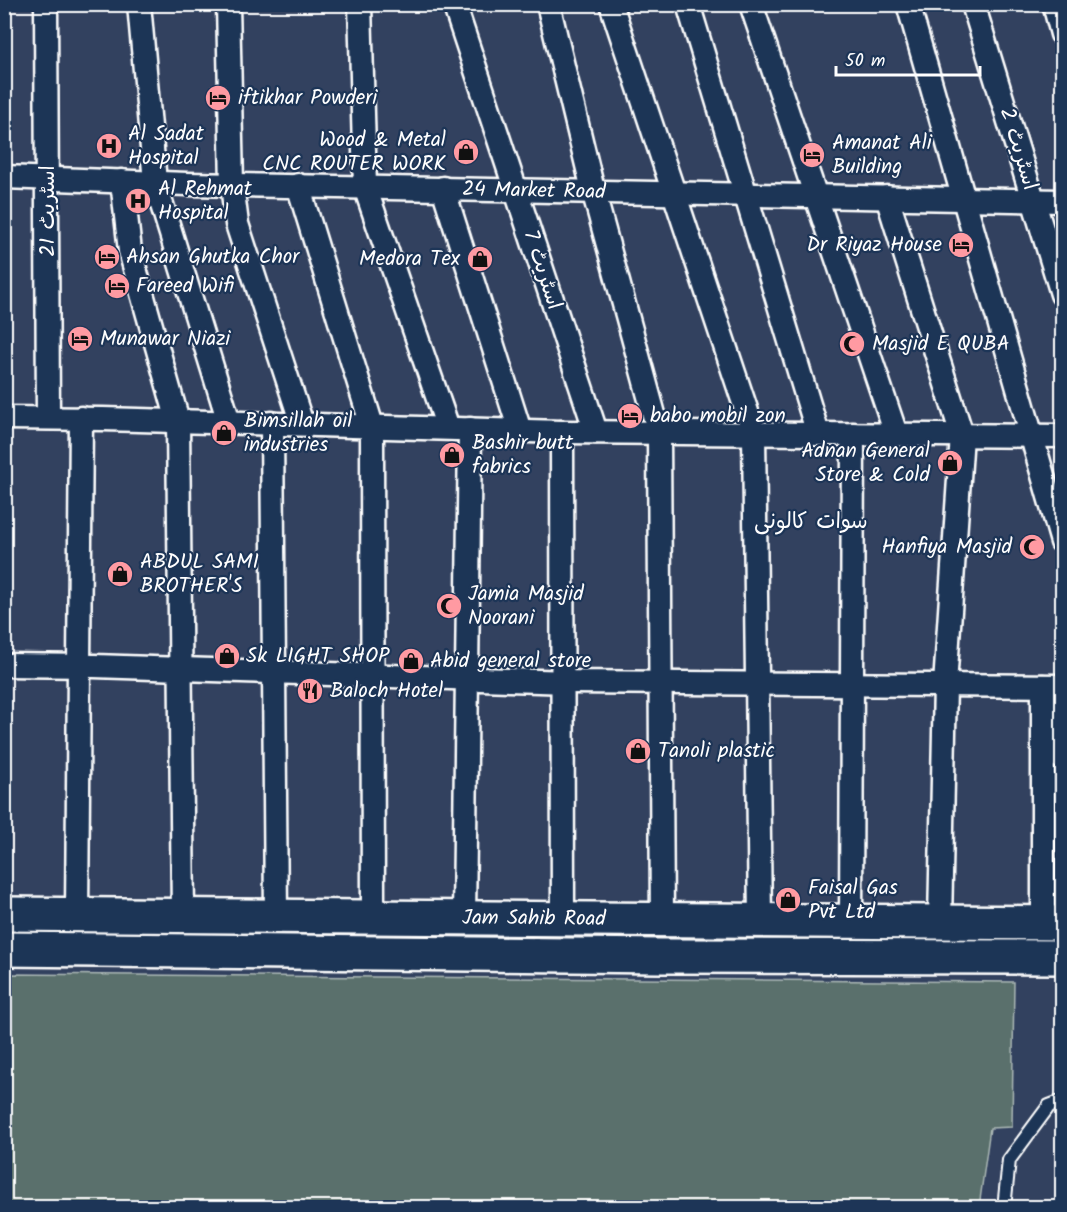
<svg xmlns="http://www.w3.org/2000/svg" width="1067" height="1212" viewBox="0 0 1067 1212" font-family="Kalam,'Playpen Sans Arabic',sans-serif">
<style>
.green{fill:#5a706c;stroke:#acb8b6;stroke-width:1.5}
.lines{fill:none;stroke-linecap:round;stroke-linejoin:round}
.lane-casing{stroke:#fff;stroke-width:16}
.street-casing{stroke:#fff;stroke-width:27}
.primary-casing{stroke:#fff;stroke-width:38}
.lane{stroke:#1d3557;stroke-width:12}
.street{stroke:#1d3557;stroke-width:22}
.primary{stroke:#1d3557;stroke-width:33}
.labels{text-anchor:middle;dominant-baseline:central;stroke-width:4.5;stroke-linejoin:round;paint-order:stroke}
.poi-label{font-size:21px;fill:#fff;stroke:#1d3557;text-anchor:start}
.street-label{font-size:21px;fill:#fff;stroke:#1d3557}
.neighbourhood-label{font-size:22px;fill:#fff;stroke:#1d3557}
</style>
<rect width="100%" height="100%" fill="#32415f"/>
<filter id="ink" filterUnits="userSpaceOnUse"><feTurbulence type="fractalNoise" baseFrequency=".0167" numOctaves="2"/><feDisplacementMap in="SourceGraphic" scale="12" xChannelSelector="R" yChannelSelector="G"/><feConvolveMatrix kernelMatrix="1 2 1 2 8 2 1 2 1" color-interpolation-filters="sRGB"/></filter>
<g filter="url(#ink)">
<path class="green" d="M 5,974 L 1014,982 L 1012,1127 L 990,1128 L 979,1207 L 5,1207 Z"/>
<g class="lines">
<g class="lane-casing">
<path id="lane" d="M 1004,1208 L 1009,1160 L 1049,1106 L 1062,1101"/>
</g>
<g class="street-casing">
<g id="street">
<path d="M 46,4 L 48,418"/>
<path d="M 139,4 L 155,182 L 229,422"/>
<path d="M 228,4 L 232,185 L 237,224 L 302,424"/>
<path d="M 360,4 L 365,187 L 448,428"/>
<path d="M 454,4 L 596,432"/>
<path d="M 548,4 L 593,190 L 659,433 L 662,921"/>
<path d="M 611,4 L 754,433 L 760,921"/>
<path d="M 688,4 L 818,434"/>
<path d="M 751,4 L 896,434"/>
<path d="M 908,4 L 1062,542"/>
<path d="M 973,4 L 1062,294"/>
<path d="M 1054,4 L 1062,34"/>
<path id="s1" d="M 4,177 L 187,184 L 1062,201"/>
<path d="M 122,181 L 130,251 L 178,421 L 183,916"/>
<path d="M 298,185 L 372,426 L 373,918"/>
<path d="M 443,188 L 520,431"/>
<path d="M 887,197 L 962,435 L 945,685 L 940,922"/>
<path d="M 4,418 L 103,419 L 562,432 L 1062,436"/>
<path d="M 272,423 L 276,917"/>
<path d="M 562,432 L 563,920"/>
<path d="M 4,665 L 94,666 L 569,682 L 1062,686"/>
<path d="M 77,915 L 81,418"/>
<path d="M 464,919 L 470,429"/>
<path d="M 851,922 L 853,434"/>
<path d="M 1043,923 L 1043,686 L 1062,758"/>
</g>
</g>
<g class="primary-casing">
<g id="primary">
<path id="s2" d="M 4,914 L 1062,923"/>
<path d="M 4,949 L 662,956 L 1062,957"/>
</g>
</g>
<use href="#lane" class="lane"/>
<use href="#street" class="street"/>
<use href="#primary" class="primary"/>
</g>
</g>
<defs>
<g id="hotel-disc" transform="scale(1.35)"><circle r="9.5" fill="#ff9aa2" stroke="#1d3557"/><path d="M-6-4.5h1.5V1H6V5H4.5V3h-9V5H-6ZM-4 0a1.8 1.8 0 1 1 3.6 0ZM.5 0V-2.5h3Q6-2.5 6 0Z" fill="#111"/></g>
<g id="hospital-disc" transform="scale(1.35)"><circle r="9.5" fill="#ff9aa2" stroke="#1d3557"/><path d="M-5-5h3v3.5h4V-5h3V5h-3V1.5h-4V5h-3Z" fill="#111"/></g>
<g id="shop-disc" transform="scale(1.35)"><circle r="9.5" fill="#ff9aa2" stroke="#1d3557"/><path d="M-5-2.5h2.3a2.7 3.5 0 0 1 5.4 0H5L5.5 6h-11ZM-1.5-2.5h3a1.5 2.3 0 0 0-3 0Z" fill="#111"/></g>
<g id="mosque-disc" transform="scale(1.35)"><circle r="9.5" fill="#ff9aa2" stroke="#1d3557"/><path d="M3.5-4.9A6 6 0 1 0 3.5 4.9A5 5 0 1 1 3.5-4.9Z" fill="#111"/></g>
<g id="restaurant-disc" transform="scale(1.35)"><circle r="9.5" fill="#ff9aa2" stroke="#1d3557"/><path d="M-5-6h1v4h1v-4h1v4h1v-4h1v5L-1.5 .5V6h-2V.5L-5-1ZM5-6V6H3V1.5H1.5Q1.5-4 5-6Z" fill="#111"/></g>
</defs>
<g fill-rule="evenodd">
<use href="#hotel-disc" x="218" y="98"/>
<use href="#hospital-disc" x="109" y="146"/>
<use href="#shop-disc" x="466" y="152"/>
<use href="#hotel-disc" x="812" y="155"/>
<use href="#hospital-disc" x="138" y="201"/>
<use href="#hotel-disc" x="961" y="245"/>
<use href="#hotel-disc" x="107" y="257"/>
<use href="#shop-disc" x="480" y="259"/>
<use href="#hotel-disc" x="117" y="286"/>
<use href="#hotel-disc" x="80" y="339"/>
<use href="#mosque-disc" x="852" y="344"/>
<use href="#hotel-disc" x="630" y="416"/>
<use href="#shop-disc" x="224" y="433"/>
<use href="#shop-disc" x="452" y="455"/>
<use href="#shop-disc" x="950" y="463"/>
<use href="#mosque-disc" x="1032" y="547"/>
<use href="#shop-disc" x="120" y="574"/>
<use href="#mosque-disc" x="449" y="606"/>
<use href="#shop-disc" x="227" y="656"/>
<use href="#shop-disc" x="411" y="661"/>
<use href="#restaurant-disc" x="310" y="691"/>
<use href="#shop-disc" x="638" y="751"/>
<use href="#shop-disc" x="788" y="900"/>
</g>
<g class="labels">
<g class="poi-label">
<text x="238" y="98">iftikhar Powderi</text>
<text x="128" y="134">Al Sadat<tspan x="128" dy="24">Hospital</tspan></text>
<text x="446" y="140" text-anchor="end">Wood &amp; Metal<tspan x="446" dy="24">CNC ROUTER WORK</tspan></text>
<text x="832" y="143">Amanat Ali<tspan x="832" dy="24">Building</tspan></text>
<text x="158" y="189">Al Rehmat<tspan x="158" dy="24">Hospital</tspan></text>
<text x="942" y="245" text-anchor="end">Dr Riyaz House</text>
<text x="126" y="257">Ahsan Ghutka Chor</text>
<text x="460" y="259" text-anchor="end">Medora Tex</text>
<text x="136" y="286">Fareed Wifi</text>
<text x="100" y="339">Munawar Niazi</text>
<text x="872" y="344">Masjid E QUBA</text>
<text x="650" y="416">babo mobil zon</text>
<text x="244" y="421">Bimsillah oil<tspan x="244" dy="24">industries</tspan></text>
<text x="472" y="443">Bashir butt<tspan x="472" dy="24">fabrics</tspan></text>
<text x="930" y="451" text-anchor="end">Adnan General<tspan x="930" dy="24">Store &amp; Cold</tspan></text>
<text x="1012" y="547" text-anchor="end">Hanfiya Masjid</text>
<text x="140" y="562">ABDUL SAMI<tspan x="140" dy="24">BROTHER'S</tspan></text>
<text x="468" y="594">Jamia Masjid<tspan x="468" dy="24">Noorani</tspan></text>
<text x="246" y="656">Sk LIGHT SHOP</text>
<text x="430" y="661">Abid general store</text>
<text x="330" y="691">Baloch Hotel</text>
<text x="658" y="751">Tanoli plastic</text>
<text x="808" y="888">Faisal Gas<tspan x="808" dy="24">Pvt Ltd</tspan></text>
</g>
<g class="street-label">
<text transform="translate(1018 149) rotate(73)">اسٹریٹ 2</text>
<text stroke="none"><textPath href="#s1" startOffset="530">24 Market Road</textPath></text>
<text transform="translate(48 211) rotate(-90)">اسٹریٹ 21</text>
<text transform="translate(542 270) rotate(72)">اسٹریٹ 7</text>
<text stroke="none"><textPath href="#s2" startOffset="530">Jam Sahib Road</textPath></text>
</g>
<g class="neighbourhood-label">
<text x="811" y="522">سوات کالونی</text>
</g>
</g>
<rect width="1067" height="1212" fill="none" stroke="#1d3557" stroke-width="24"/>
<rect x="12" y="12" width="1043" height="1188" fill="none" stroke="#fff" stroke-width="2" filter="url(#ink)"/>
<path d="M836 66v9h144v-9" fill="none" stroke="#ffffff" stroke-width="3"/>
<text x="845" y="66" font-size="18" fill="#ffffff" stroke="#1d3557" stroke-width="4.5" paint-order="stroke">50 m</text>
</svg>
